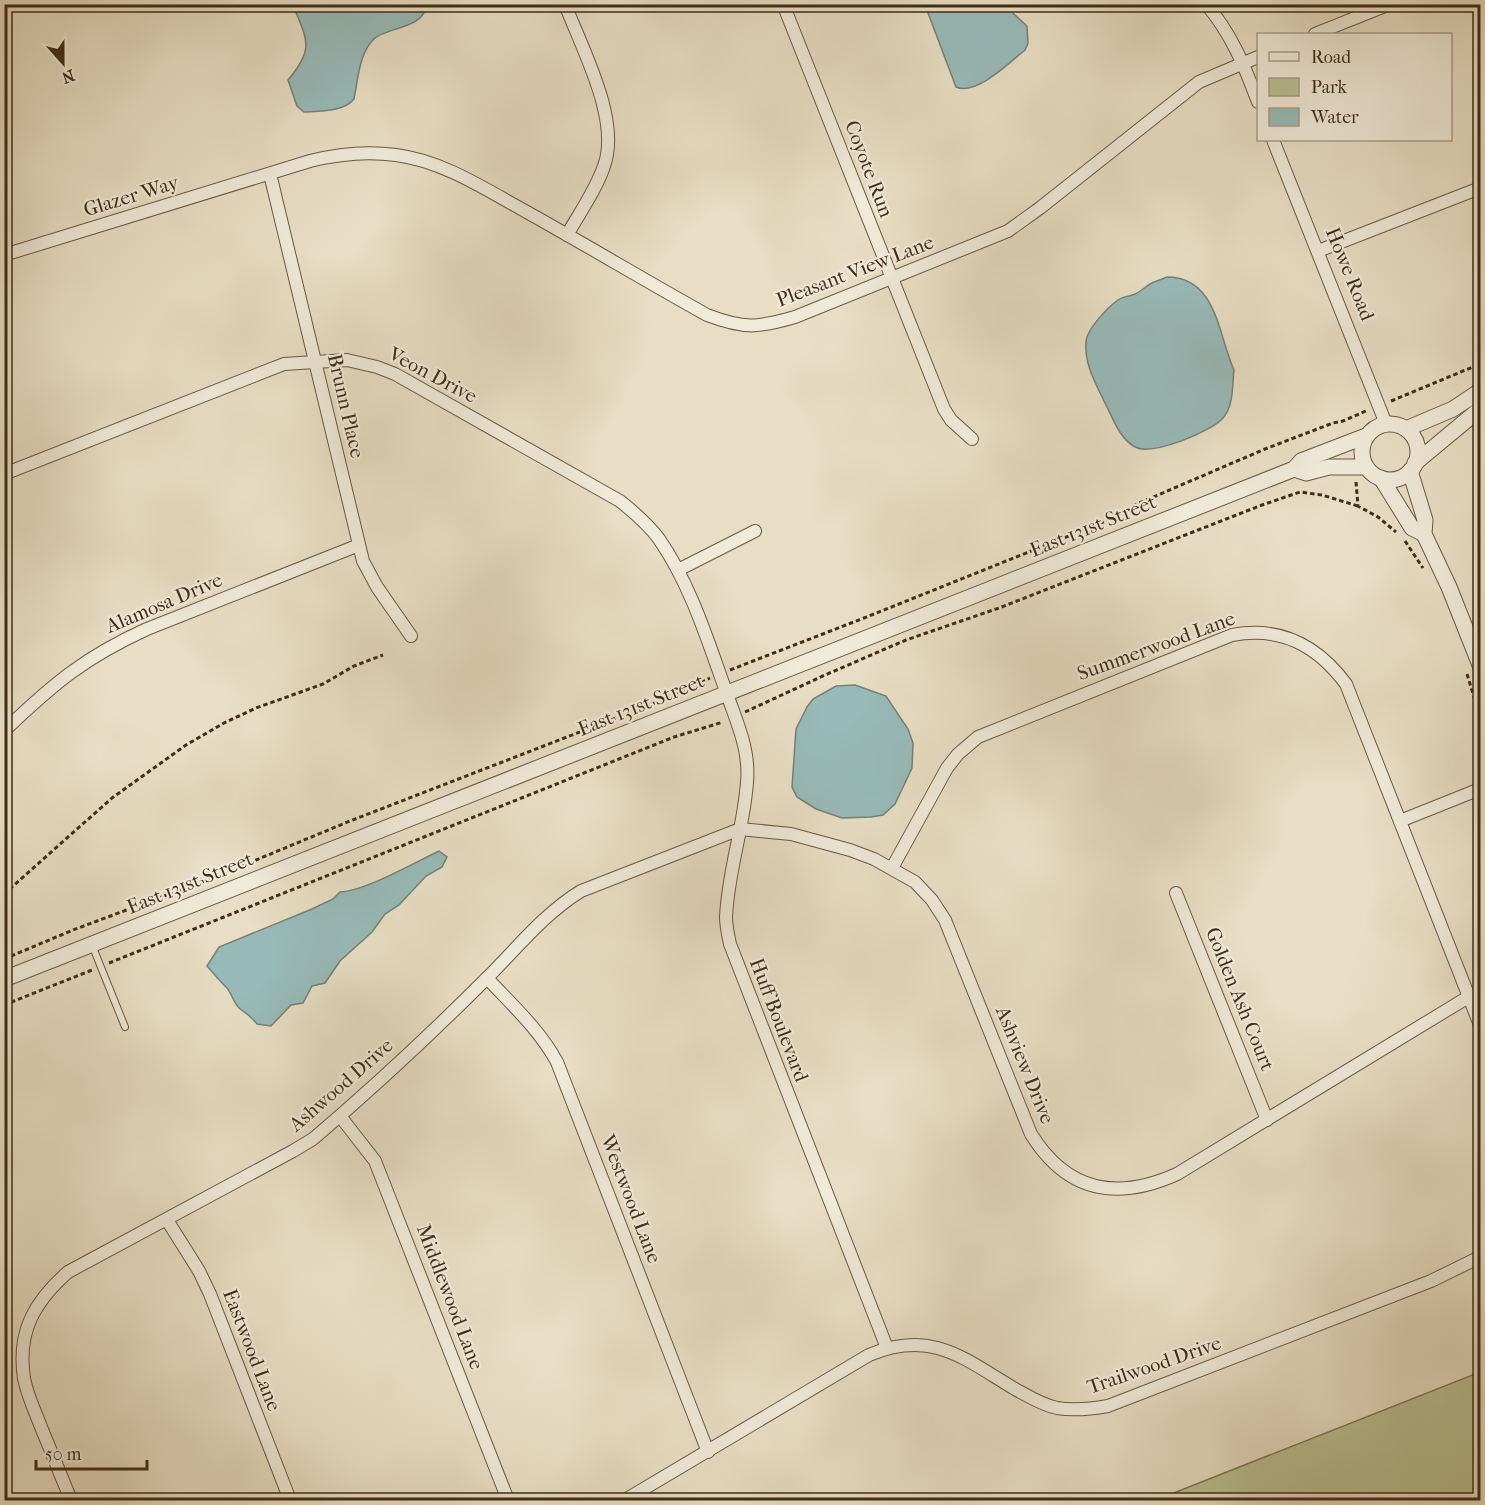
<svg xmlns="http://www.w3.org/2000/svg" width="1485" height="1505" viewBox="0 0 1485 1505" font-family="'IM FELL French Canon',serif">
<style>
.green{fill:#b9c092;stroke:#7c7654;stroke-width:1.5}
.water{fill:#98bbba;stroke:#748279;stroke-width:1.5}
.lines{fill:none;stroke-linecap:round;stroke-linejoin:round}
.service-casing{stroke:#695942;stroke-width:8}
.minor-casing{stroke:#695942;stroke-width:14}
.tertiary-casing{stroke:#695942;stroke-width:17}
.path{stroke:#3f2d17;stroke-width:3;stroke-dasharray:4.5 3;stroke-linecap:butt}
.service{stroke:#f0ead9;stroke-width:6}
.minor{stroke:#f0ead9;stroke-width:12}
.tertiary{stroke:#f0ead9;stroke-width:15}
.labels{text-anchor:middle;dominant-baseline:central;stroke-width:4.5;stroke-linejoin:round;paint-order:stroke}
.street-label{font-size:20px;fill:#3f2d17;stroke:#f0ead9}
</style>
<rect width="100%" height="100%" fill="#e8dec5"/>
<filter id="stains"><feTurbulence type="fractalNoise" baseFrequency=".00333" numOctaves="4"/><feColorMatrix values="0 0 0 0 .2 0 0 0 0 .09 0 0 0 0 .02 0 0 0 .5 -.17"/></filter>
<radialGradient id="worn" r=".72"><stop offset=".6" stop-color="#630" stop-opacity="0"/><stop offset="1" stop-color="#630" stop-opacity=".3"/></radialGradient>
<path class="green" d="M 1480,1372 L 1480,1500 L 1153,1500 L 1156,1500 Z"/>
<g class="water">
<path d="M 293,5 L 426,4 C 426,28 389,27 375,38 C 359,52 358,80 354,99 C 344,112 319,111 304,112 L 297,106 L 288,80 C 315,48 307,40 293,5 Z"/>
<path d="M 925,5 L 1004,5 L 1027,26 L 1028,43 L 1025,50 C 1010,62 976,96 956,87 Z"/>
<path d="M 1167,277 C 1217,277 1218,335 1234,370 C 1232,386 1234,405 1223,418 C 1211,432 1152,456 1135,447 C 1119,438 1113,418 1105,403 C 1096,384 1084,364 1086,342 C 1086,330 1108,307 1118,300 C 1123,296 1129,297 1135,294 C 1140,292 1145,287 1150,284 C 1155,281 1161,280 1167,277 Z"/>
<path d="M 855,685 L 886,696 L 908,729 L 913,743 L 912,768 L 895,804 L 883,815 L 871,817 L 842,818 L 816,809 L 797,797 L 792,787 L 796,729 L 807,707 L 813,699 L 836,686 Z"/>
<path d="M 439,851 L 447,857 L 442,867 L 426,876 L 399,905 L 385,914 L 372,932 L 340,961 L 325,983 L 312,986 L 303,1003 L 291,1005 L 271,1026 L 257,1024 C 250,1015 246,1014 239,1008 C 233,1002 232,994 227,988 C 220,981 214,974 207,966 L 219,947 L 312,909 L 333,899 L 340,892 C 365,891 414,863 439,851 Z"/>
</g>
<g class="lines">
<g class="service-casing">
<path id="service" d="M 92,945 L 125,1027"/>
</g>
<g class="minor-casing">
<g id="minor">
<path d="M 565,4 C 582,49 621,120 604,166 C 596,190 580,212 567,235"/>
<path d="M 783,4 L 944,409 L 951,420 L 972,439"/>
<path d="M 1206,4 C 1231,33 1245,67 1258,102"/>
<path d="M 1315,34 L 1390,4"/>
<path d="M 1273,140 L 1386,424"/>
<path d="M 270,174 L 363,561 L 377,587 L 411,636"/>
<path d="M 1318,251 L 1480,188"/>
<path d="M 4,255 L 310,161 C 338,154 367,151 396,155 C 443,161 485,189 525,211 C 586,245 646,281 707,315 C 744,329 757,328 795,317 L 1008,231 L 1040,208 L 1199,82 L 1258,57"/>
<path d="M 4,474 L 284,364 L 347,360 L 377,367 L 395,374 L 620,501 C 635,513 648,524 659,539 C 691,585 708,642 727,694 C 737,723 750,750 747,782 C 744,827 728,871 726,917 C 726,926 728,935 730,944 L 887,1348"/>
<path d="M 678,570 L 755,531"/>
<path d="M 4,731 C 53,684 85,657 147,629 L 359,545"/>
<path d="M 1400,821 L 1480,789"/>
<path d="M 892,868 L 947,768 L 958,754 L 978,737 L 1232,635 C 1281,626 1317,645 1346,684 L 1480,1025"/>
<path d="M 1176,893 L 1267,1120"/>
<path d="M 487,978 C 512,1005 539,1029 557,1062 L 708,1452"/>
<path d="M 340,1116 L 375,1161 L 508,1500"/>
<path d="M 167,1220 L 199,1271 L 210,1294 L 290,1500"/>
<path d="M 71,1500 C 61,1476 51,1451 41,1427 C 35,1411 27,1395 24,1378 C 17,1332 34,1302 68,1272 L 293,1151 L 313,1139 C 373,1088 432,1033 488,977 C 518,947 545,913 581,891 L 740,829 L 791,834 L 850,850 L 874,859 L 915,882 L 932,900 L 945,920 L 1031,1134 C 1067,1192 1117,1201 1177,1174 L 1470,996"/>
<path d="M 625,1500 L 869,1355 C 932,1329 963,1358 1015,1389 C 1028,1396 1042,1405 1057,1408 C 1075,1411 1091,1409 1108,1406 L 1431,1281 L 1480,1257"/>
</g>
</g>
<g class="tertiary-casing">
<g id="tertiary">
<circle cx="1390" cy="452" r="28"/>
<path d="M 1406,429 L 1453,409 L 1480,391"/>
<path d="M 1415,463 L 1480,409"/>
<path d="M 1294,469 L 1306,473 L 1329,467 L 1366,467"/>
<path d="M 1410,471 L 1425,520 L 1424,534 L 1449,587 L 1480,665"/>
<path d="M 1381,478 L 1412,528 L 1424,534"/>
<path d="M 4,979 L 1294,469 L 1301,461 L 1366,436"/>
</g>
</g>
<g class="path">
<path d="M 1391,401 L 1480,364"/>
<path d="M 1356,482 L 1358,506 L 1378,517 L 1396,532"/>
<path d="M 1405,541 L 1423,568"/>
<path d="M 730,670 L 864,618 L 1111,519 L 1137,504 L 1265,449 L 1333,423 L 1343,421 L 1368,410"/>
<path d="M 1467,674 L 1480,717"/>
<path d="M 745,712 L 825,675 L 906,640 L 999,608 L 1262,505 L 1300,492 L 1322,495 L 1358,506"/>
<path d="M 4,894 L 112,798 L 186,745 L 224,723 L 256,708 L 323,684 L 354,666 L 383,655"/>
<path d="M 4,959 L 73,930 L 215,877 L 350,821 L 665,699 L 710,678"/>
<path d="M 109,963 L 674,737 L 723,722"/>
<path d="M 4,1005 L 92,970"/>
</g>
<use href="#service" class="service"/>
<use href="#minor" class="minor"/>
<use href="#tertiary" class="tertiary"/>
</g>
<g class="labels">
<g class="street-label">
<text transform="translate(869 169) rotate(69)">Coyote Run</text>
<text transform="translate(131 196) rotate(-17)">Glazer Way</text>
<text transform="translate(855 271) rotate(-21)">Pleasant View Lane</text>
<text transform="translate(1350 274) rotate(68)">Howe Road</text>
<text transform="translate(433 375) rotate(28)">Veon Drive</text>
<text transform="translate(346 406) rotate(77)">Brunn Place</text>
<text transform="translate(1093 526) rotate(-22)">East 131st Street</text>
<text transform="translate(164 603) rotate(-23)">Alamosa Drive</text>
<text transform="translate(1156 646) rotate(-20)">Summerwood Lane</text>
<text transform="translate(641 705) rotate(-22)">East 131st Street</text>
<text transform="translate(190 883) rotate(-22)">East 131st Street</text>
<text transform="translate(1240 999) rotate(68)">Golden Ash Court</text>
<text transform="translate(779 1020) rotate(69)">Huff Boulevard</text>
<text transform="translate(1025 1065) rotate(68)">Ashview Drive</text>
<text transform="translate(341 1085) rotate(-41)">Ashwood Drive</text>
<text transform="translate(631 1199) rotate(69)">Westwood Lane</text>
<text transform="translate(450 1297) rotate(69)">Middlewood Lane</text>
<text transform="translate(252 1350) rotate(69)">Eastwood Lane</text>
<text transform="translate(1154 1365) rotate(-19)">Trailwood Drive</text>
</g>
</g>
<rect width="1485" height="1505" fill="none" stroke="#e8dec5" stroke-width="24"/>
<rect x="6" y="6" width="1473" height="1493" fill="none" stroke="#3f2d17" stroke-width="3"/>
<rect x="12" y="12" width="1461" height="1481" fill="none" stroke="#3f2d17" stroke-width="1.5"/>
<rect x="1257" y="33" width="195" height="108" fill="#f0ead9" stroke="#a99e8b" stroke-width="1.5"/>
<rect x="1269" y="52" width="30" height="9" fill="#f0ead9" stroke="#a99e8b" stroke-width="1.5"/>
<text x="1311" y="63" font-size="18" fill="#3f2d17">Road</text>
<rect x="1269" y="78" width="30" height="18" fill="#b9c092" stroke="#a99e8b" stroke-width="1.5"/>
<text x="1311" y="93" font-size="18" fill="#3f2d17">Park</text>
<rect x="1269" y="108" width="30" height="18" fill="#98bbba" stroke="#a99e8b" stroke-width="1.5"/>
<text x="1311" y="123" font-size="18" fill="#3f2d17">Water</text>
<g transform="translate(63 63) rotate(159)" stroke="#f0ead9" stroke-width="4.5" paint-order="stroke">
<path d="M0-4.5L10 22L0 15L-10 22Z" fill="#3f2d17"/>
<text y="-9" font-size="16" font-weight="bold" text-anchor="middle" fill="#3f2d17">N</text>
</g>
<path d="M36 1460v9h111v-9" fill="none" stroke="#3f2d17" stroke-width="3"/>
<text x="45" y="1460" font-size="18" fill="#3f2d17" stroke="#f0ead9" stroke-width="4.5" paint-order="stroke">50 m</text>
<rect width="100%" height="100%" filter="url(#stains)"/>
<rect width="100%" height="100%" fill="url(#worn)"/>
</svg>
